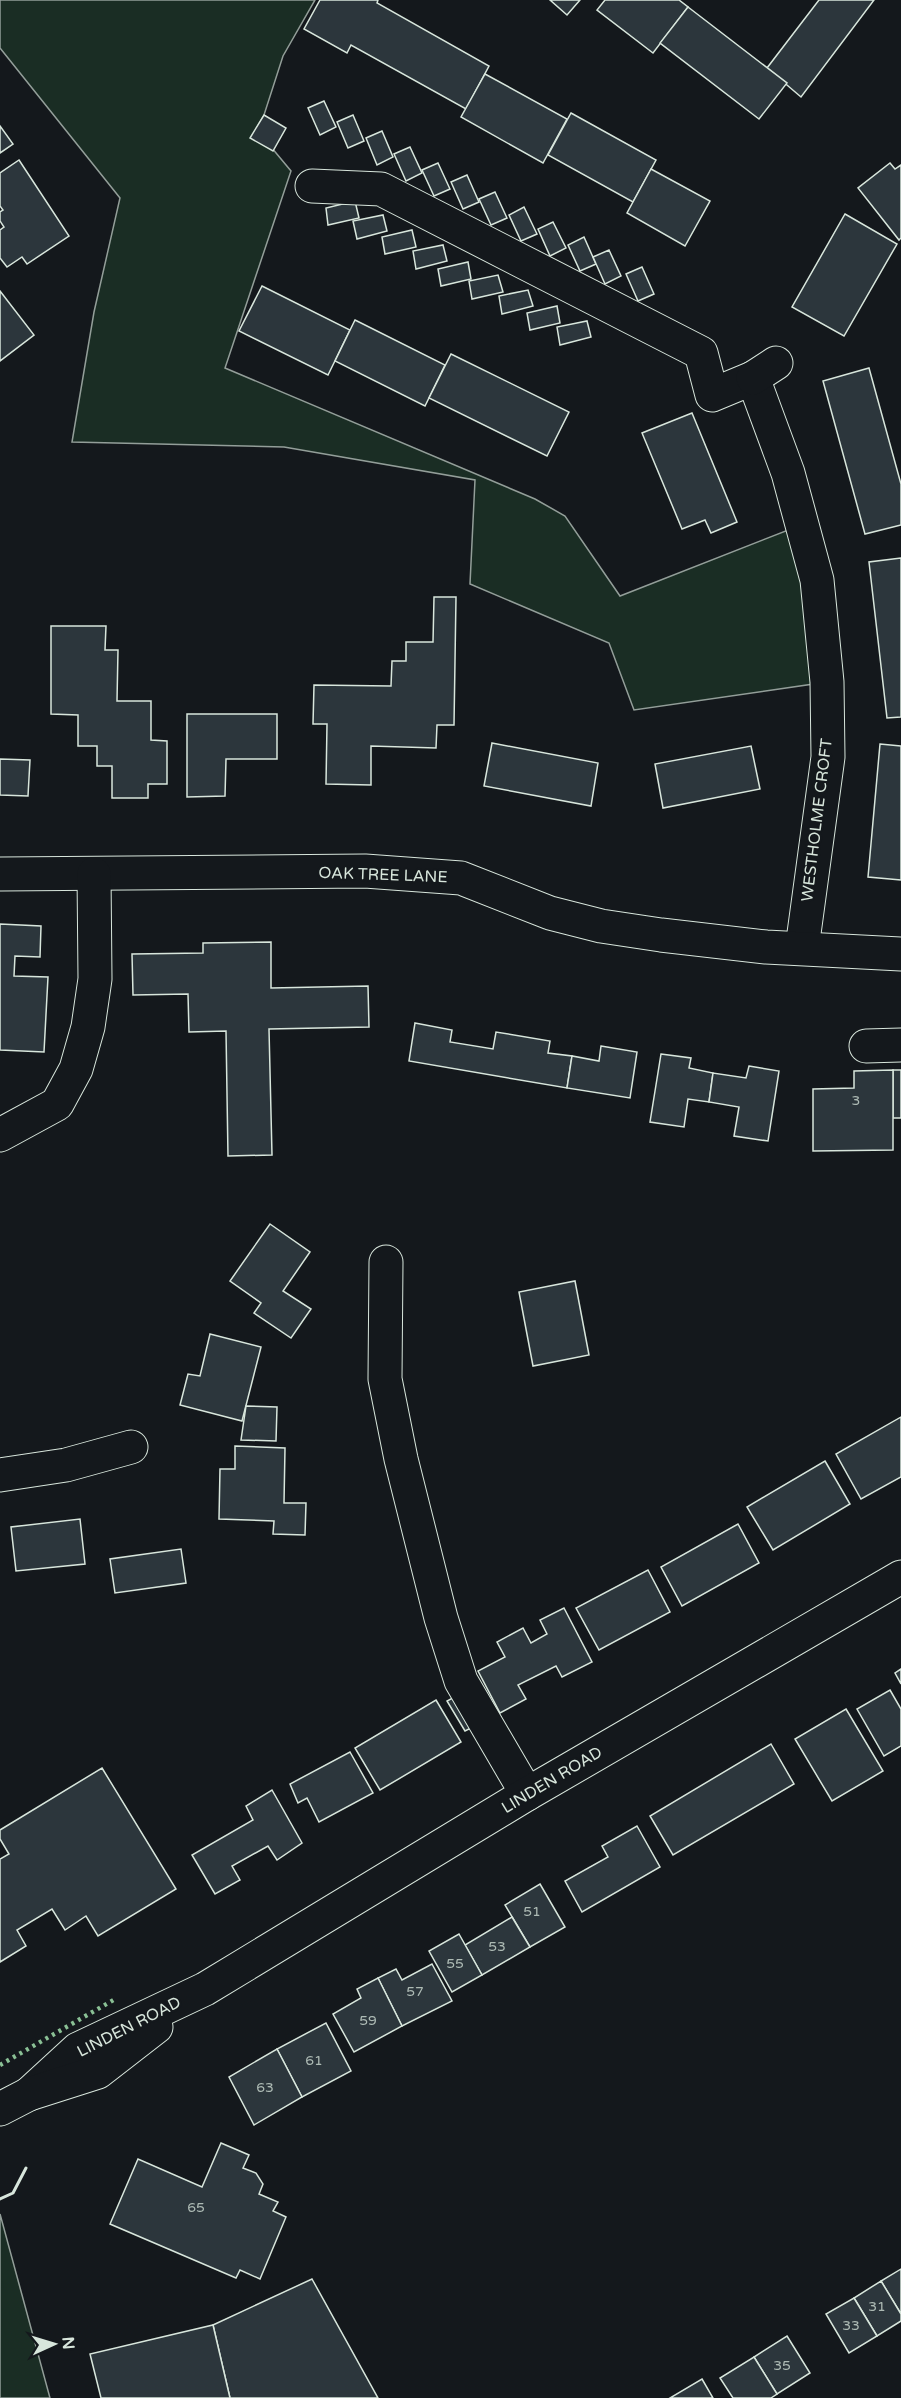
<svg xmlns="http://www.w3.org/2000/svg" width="901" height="2398" viewBox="0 0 901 2398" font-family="'Varela Round',sans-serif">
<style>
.green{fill:#1a2d24;stroke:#939e99;stroke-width:1.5}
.building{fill:#2c363c;stroke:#d8e6dc;stroke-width:1.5}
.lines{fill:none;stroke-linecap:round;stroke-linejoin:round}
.minor-casing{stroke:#d8e6dc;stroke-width:35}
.highway-casing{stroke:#d8e6dc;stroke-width:35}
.minor{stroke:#14181c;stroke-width:33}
.highway{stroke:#14181c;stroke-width:33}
.hedge{stroke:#8ac095;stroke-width:4.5;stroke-dasharray:3 4.5;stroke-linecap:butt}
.wall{stroke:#d8e6dc;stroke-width:3}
.labels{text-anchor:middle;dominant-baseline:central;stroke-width:4.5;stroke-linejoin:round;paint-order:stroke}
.number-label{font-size:14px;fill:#adbab4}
.street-label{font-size:16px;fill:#d8e6dc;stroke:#14181c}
</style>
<rect width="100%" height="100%" fill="#14181c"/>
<g class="green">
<path d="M 0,0 L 315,0 L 283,56 L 264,115 L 256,129 L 291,171 L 225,368 L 535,499 L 565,516 L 620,596 L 801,525 L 827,682 L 634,710 L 609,643 L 470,584 L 475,480 L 284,447 L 72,442 L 94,312 L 120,198 L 0,48 Z"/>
<path d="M 0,2214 L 50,2398 L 0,2398 Z"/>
</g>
<g class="building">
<path d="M 320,0 L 378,0 L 377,3 L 489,66 L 466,109 L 351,45 L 347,53 L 304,29 Z"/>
<path d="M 550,0 L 580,0 L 567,15 Z"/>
<path d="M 605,0 L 679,0 L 688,7 L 653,53 L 597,10 Z"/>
<path d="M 819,0 L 874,0 L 801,97 L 767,68 Z"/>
<path d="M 688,7 L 787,83 L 759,119 L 660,43 Z"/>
<path d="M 485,74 L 567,119 L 543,163 L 461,117 Z"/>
<path d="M 324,101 L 336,127 L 320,135 L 308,108 Z"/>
<path d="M 571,113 L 656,160 L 633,202 L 548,155 Z"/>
<path d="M 264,115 L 286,128 L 273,151 L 250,138 Z"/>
<path d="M 353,115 L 364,141 L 348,148 L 337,122 Z"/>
<path d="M 0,126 L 13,144 L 0,153 Z"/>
<path d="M 382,131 L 393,157 L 377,165 L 366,138 Z"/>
<path d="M 410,147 L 422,173 L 406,181 L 394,154 Z"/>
<path d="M 19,160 L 69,236 L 27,264 L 22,257 L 7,267 L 0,258 L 0,230 L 4,227 L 0,221 L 0,212 L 3,210 L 0,206 L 0,173 Z"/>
<path d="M 438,163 L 450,189 L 434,196 L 422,170 Z"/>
<path d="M 890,163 L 895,169 L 901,165 L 901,238 L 899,240 L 858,188 Z"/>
<path d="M 651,169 L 710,201 L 685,246 L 627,213 Z"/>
<path d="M 467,175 L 479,202 L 463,209 L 451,182 Z"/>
<path d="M 495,192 L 507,218 L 491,225 L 479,199 Z"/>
<path d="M 355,201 L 359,218 L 328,225 L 326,208 Z"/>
<path d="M 524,207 L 537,234 L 521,241 L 509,215 Z"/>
<path d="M 845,214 L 897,244 L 844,336 L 792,307 Z"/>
<path d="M 383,215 L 387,231 L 357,239 L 353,221 Z"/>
<path d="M 553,222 L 566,248 L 550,256 L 538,229 Z"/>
<path d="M 412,230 L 416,247 L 385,254 L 382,237 Z"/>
<path d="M 584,237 L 596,264 L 580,271 L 568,245 Z"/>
<path d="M 443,245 L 447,261 L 416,269 L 413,251 Z"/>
<path d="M 609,250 L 621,276 L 605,284 L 593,257 Z"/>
<path d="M 468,262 L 471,279 L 441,286 L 438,269 Z"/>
<path d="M 642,267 L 654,294 L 638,301 L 626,274 Z"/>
<path d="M 498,275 L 503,292 L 472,299 L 469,281 Z"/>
<path d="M 262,286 L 350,330 L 328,375 L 239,331 Z"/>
<path d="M 528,290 L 533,306 L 502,314 L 499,296 Z"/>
<path d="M 0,291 L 34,335 L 0,361 Z"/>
<path d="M 557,306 L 560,323 L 530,330 L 527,313 Z"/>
<path d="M 355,320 L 445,365 L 425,406 L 335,361 Z"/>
<path d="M 587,321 L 591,337 L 560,345 L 557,327 Z"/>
<path d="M 451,354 L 569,412 L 547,456 L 429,398 Z"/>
<path d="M 869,368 L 901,484 L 901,525 L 865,534 L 823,381 Z"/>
<path d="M 692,413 L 737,522 L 711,533 L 705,520 L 682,529 L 642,433 Z"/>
<path d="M 901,558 L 901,717 L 887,718 L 869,562 Z"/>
<path d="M 434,597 L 456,597 L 454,725 L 437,725 L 436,748 L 371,746 L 371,785 L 326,784 L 327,724 L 313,724 L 314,685 L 391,686 L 392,661 L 406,661 L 406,642 L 433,642 Z"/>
<path d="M 51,626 L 106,626 L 105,650 L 118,650 L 117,701 L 151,701 L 151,740 L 167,741 L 167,784 L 148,784 L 148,798 L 112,798 L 112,766 L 97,766 L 97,746 L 78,746 L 78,715 L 51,714 Z"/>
<path d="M 187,714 L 277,714 L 277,759 L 226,759 L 225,796 L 187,797 Z"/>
<path d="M 492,743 L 598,763 L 591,806 L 484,786 Z"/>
<path d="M 880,744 L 901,746 L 901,880 L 868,877 Z"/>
<path d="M 751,746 L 760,789 L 663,808 L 655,764 Z"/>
<path d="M 0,759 L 30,760 L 28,796 L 0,795 Z"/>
<path d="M 0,924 L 41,926 L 40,957 L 15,956 L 14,976 L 48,977 L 44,1052 L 0,1050 Z"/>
<path d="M 271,942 L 271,988 L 368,986 L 369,1027 L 269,1029 L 272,1155 L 228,1156 L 226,1031 L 189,1032 L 188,994 L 133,995 L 132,954 L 203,953 L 203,943 Z"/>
<path d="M 415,1023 L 452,1030 L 450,1042 L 493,1049 L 496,1032 L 550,1041 L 548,1053 L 572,1056 L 567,1088 L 409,1061 Z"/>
<path d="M 601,1046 L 637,1052 L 630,1098 L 567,1088 L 572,1056 L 599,1061 Z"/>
<path d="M 661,1054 L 691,1058 L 689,1068 L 713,1073 L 709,1102 L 688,1099 L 684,1127 L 650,1122 Z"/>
<path d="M 749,1066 L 779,1071 L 768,1141 L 734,1136 L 739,1107 L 709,1102 L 713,1073 L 746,1078 Z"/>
<rect x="893" y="1070" width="8" height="48"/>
<path d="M 893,1070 L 893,1150 L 813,1151 L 813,1089 L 854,1088 L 854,1071 Z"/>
<path d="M 270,1224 L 310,1252 L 283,1291 L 311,1309 L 291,1338 L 254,1313 L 261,1303 L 230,1281 Z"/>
<path d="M 575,1281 L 589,1355 L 533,1366 L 519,1292 Z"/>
<path d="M 210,1334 L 261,1347 L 242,1421 L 180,1405 L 188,1374 L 200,1376 Z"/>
<path d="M 246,1406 L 277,1407 L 276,1441 L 241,1440 Z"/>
<path d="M 901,1417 L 901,1477 L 861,1499 L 836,1454 Z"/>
<path d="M 235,1446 L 285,1448 L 284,1503 L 306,1503 L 305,1535 L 273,1534 L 274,1521 L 219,1519 L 220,1469 L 235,1469 Z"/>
<path d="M 825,1461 L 850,1504 L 773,1550 L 747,1507 Z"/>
<path d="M 80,1519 L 85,1564 L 16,1571 L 11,1527 Z"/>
<path d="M 738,1524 L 759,1563 L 682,1606 L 661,1567 Z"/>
<path d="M 181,1549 L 186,1583 L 115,1593 L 110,1559 Z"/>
<path d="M 648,1570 L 670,1612 L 599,1650 L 576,1608 Z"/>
<path d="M 564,1608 L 592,1662 L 562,1677 L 556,1666 L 518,1685 L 526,1699 L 500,1713 L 478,1671 L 505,1657 L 497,1642 L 523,1628 L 531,1643 L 547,1634 L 540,1620 Z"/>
<path d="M 901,1669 L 901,1684 L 895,1673 Z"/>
<path d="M 890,1690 L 901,1709 L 901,1746 L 884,1756 L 857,1709 Z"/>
<path d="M 464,1692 L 481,1723 L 465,1731 L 447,1701 Z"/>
<path d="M 436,1700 L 461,1742 L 380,1790 L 355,1748 Z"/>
<path d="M 846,1709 L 883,1771 L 832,1801 L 795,1739 Z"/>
<path d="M 771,1744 L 794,1784 L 673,1855 L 650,1816 Z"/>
<path d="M 350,1752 L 373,1793 L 319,1822 L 307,1798 L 298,1803 L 290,1784 Z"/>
<path d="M 102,1768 L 176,1889 L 98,1936 L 86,1916 L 65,1930 L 52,1909 L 17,1930 L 26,1946 L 0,1962 L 0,1859 L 9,1854 L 0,1839 L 0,1830 Z"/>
<path d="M 272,1790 L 302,1843 L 277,1860 L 268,1846 L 232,1866 L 240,1880 L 215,1894 L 192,1855 L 253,1820 L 246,1806 Z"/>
<path d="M 637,1826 L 660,1867 L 582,1912 L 565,1881 L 608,1857 L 602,1846 Z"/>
<path d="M 540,1884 L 565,1927 L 530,1947 L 505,1905 Z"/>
<path d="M 512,1917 L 530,1947 L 482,1975 L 465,1945 Z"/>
<path d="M 459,1934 L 482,1975 L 452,1992 L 429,1951 Z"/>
<path d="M 432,1964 L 452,2001 L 402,2026 L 378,1978 L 396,1969 L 402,1980 Z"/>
<path d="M 378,1978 L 402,2026 L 354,2052 L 333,2014 L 361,1998 L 357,1989 Z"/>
<path d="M 326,2023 L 351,2071 L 302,2097 L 277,2049 Z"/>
<path d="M 277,2049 L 302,2097 L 254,2125 L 229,2077 Z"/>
<path d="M 221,2143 L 249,2155 L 243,2168 L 256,2173 L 263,2184 L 259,2194 L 278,2202 L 273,2211 L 286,2217 L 260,2279 L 240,2270 L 236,2278 L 110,2224 L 138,2159 L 202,2187 Z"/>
<path d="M 901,2269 L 901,2314 L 881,2281 Z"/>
<path d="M 312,2279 L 378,2398 L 230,2398 L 213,2325 Z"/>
<path d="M 881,2281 L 901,2314 L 901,2321 L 877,2336 L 854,2298 Z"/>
<path d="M 854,2298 L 877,2336 L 849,2353 L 826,2314 Z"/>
<path d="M 213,2325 L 230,2398 L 101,2398 L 90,2354 Z"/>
<path d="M 787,2336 L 810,2373 L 777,2394 L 754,2357 Z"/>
<path d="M 754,2357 L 777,2394 L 771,2398 L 733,2398 L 720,2378 Z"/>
<path d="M 702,2379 L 713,2398 L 670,2398 Z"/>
</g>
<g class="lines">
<g class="minor-casing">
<g id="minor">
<path d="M 312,186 L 381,189 L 701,353 L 712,395 L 753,378 L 788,473 L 817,580 L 827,682 L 828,757 L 802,948"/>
<path d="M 753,378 L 776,363"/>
<path d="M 0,874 L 365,871 L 461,878 L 550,913 L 601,926 L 661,935 L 766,947 L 901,954"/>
<path d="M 866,1046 L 901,1045"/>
<path d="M 0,1135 L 57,1104 L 76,1069 L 88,1027 L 95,979 L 94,874"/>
<path d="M 386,1262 L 385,1379 L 401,1459 L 441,1618 L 461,1681 L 527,1794"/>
<path d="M 0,1475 L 66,1465 L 131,1447"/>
</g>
</g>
<g class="highway-casing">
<g id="highway">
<path d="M 29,2094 L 78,2049 L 205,1989 L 527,1794 L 901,1577"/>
<path d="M 0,2109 L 29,2094 L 98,2072 L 156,2027"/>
</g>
</g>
<use href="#minor" class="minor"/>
<use href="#highway" class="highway"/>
<path class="hedge" d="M 0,2065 L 117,1998"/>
<path class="wall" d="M 0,2199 L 13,2193 L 26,2168"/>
</g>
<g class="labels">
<g class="number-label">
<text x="856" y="1100">3</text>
<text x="532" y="1911">51</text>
<text x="497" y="1946">53</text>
<text x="455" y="1963">55</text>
<text x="415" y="1991">57</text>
<text x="368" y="2020">59</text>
<text x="314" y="2060">61</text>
<text x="265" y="2087">63</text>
<text x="196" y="2207">65</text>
<text x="877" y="2306">31</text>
<text x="851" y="2325">33</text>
<text x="782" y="2365">35</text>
</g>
<g class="street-label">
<text transform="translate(817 820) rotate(-83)">WESTHOLME CROFT</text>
<text transform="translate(383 875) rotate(2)">OAK TREE LANE</text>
<text transform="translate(552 1780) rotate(-31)">LINDEN ROAD</text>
<text transform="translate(129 2027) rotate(-27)">LINDEN ROAD</text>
</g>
</g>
<g transform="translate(54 2344) rotate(86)" stroke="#14181c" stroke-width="4.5" paint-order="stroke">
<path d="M0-4.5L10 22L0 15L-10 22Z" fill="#d8e6dc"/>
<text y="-9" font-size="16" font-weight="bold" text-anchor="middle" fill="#d8e6dc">N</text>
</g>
</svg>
